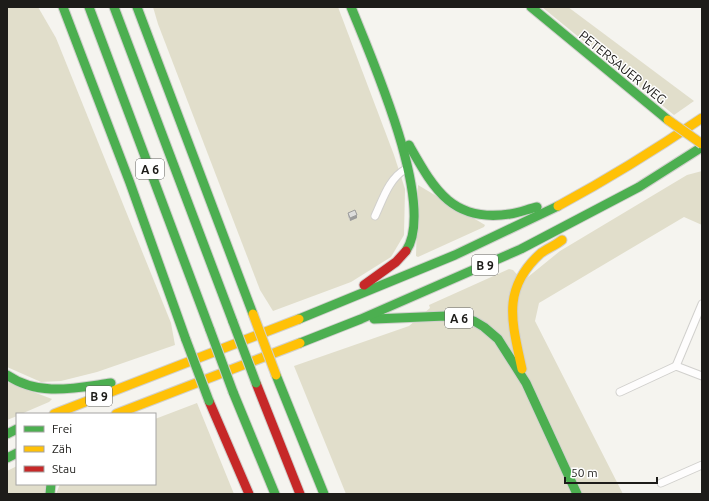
<svg xmlns="http://www.w3.org/2000/svg" width="709" height="501" viewBox="0 0 709 501" font-family="Ubuntu,sans-serif">
<style>
.green{fill:#e1decb}
.lines{fill:none;stroke-linecap:round;stroke-linejoin:round}
.lane-casing{stroke:#d1d0cd;stroke-width:9}
.fast-casing{stroke:#d1d0cd;stroke-width:11}
.slow-casing{stroke:#d1d0cd;stroke-width:11}
.jam-casing{stroke:#d1d0cd;stroke-width:11}
.lane{stroke:#fefdfd;stroke-width:7}
.fast{stroke:#4caf50;stroke-width:9}
.slow{stroke:#ffc107;stroke-width:9}
.jam{stroke:#c62828;stroke-width:9}
.fast-bridge-casing{stroke:#d1d0cd;stroke-width:11;stroke-linecap:butt}
.slow-bridge-casing{stroke:#d1d0cd;stroke-width:11;stroke-linecap:butt}
.fast-bridge{stroke:#4caf50;stroke-width:9}
.slow-bridge{stroke:#ffc107;stroke-width:9}
.wall{fill:#bebebd}
.shaded-wall{fill:#9b9b9a}
.building{fill:#dddddc;stroke:#9b9b9a}
.labels{text-anchor:middle;dominant-baseline:central;stroke-width:3;stroke-linejoin:round;paint-order:stroke}
.shield{fill:#fff;stroke:#61605e;stroke-width:1}
.shield-label{font-size:12px;font-weight:bold;fill:#1d1c19}
.street-label{font-size:13px;fill:#1d1c19;stroke:#fff}
</style>
<rect width="100%" height="100%" fill="#f5f4ef"/>
<g class="green">
<path d="M 7,7 L 38,7 L 56,38 L 171,323 L 175,345 L 97,372 L 61,381 L 41,382 L 7,367 Z"/>
<path d="M 153,7 L 338,7 L 394,155 L 405,189 L 404,235 L 391,257 L 351,282 L 273,311 L 260,290 L 158,24 Z"/>
<path d="M 542,7 L 568,7 L 694,101 L 674,115 Z"/>
<path d="M 702,171 L 702,225 L 684,217 L 539,303 L 535,321 L 623,494 L 346,494 L 294,366 L 409,326 L 430,308 L 429,305 L 509,269 L 513,270 L 523,281 L 560,251 L 687,175 Z"/>
<path d="M 418,185 L 485,225 L 484,227 L 418,257 L 416,256 Z"/>
<path d="M 7,382 L 52,399 L 49,402 L 21,414 L 17,414 L 17,416 L 7,420 Z"/>
<path d="M 197,403 L 234,494 L 56,494 L 60,484 L 155,484 L 155,419 Z"/>
<path d="M 17,466 L 17,484 L 46,484 L 45,494 L 7,493 L 7,471 Z"/>
</g>
<g class="lines">
<g class="lane-casing">
<g id="lane">
<path d="M 375,216 C 383,199 389,178 406,169"/>
<path d="M 676,366 L 702,304"/>
<path d="M 620,392 L 676,366 L 702,376"/>
<path d="M 661,483 L 702,465"/>
</g>
</g>
<g class="fast-casing">
<g id="fast">
<path d="M 63,7 L 130,183 L 186,340"/>
<path d="M 89,7 L 210,330"/>
<path d="M 114,7 L 233,322"/>
<path d="M 137,7 L 253,314"/>
<path d="M 351,7 C 371,57 437,205 406,251"/>
<path d="M 531,7 L 668,120"/>
<path d="M 409,145 C 434,189 452,223 510,214 C 519,213 528,209 537,207"/>
<path d="M 299,319 L 455,255 L 558,206"/>
<path d="M 374,319 L 446,316 L 463,318 L 474,321 L 484,327 L 498,339 L 526,383 L 577,494"/>
<path d="M 300,343 L 361,319 L 521,249 L 639,187 L 702,147"/>
<path d="M 7,375 C 39,397 75,388 111,383"/>
<path d="M 276,375 L 324,494"/>
<path d="M 233,392 L 275,494"/>
<path d="M 7,434 L 17,429"/>
<path d="M 7,458 L 17,453"/>
<path d="M 50,494 L 51,484"/>
</g>
</g>
<g class="slow-casing">
<g id="slow">
<path d="M 558,206 C 608,179 655,150 702,118"/>
<path d="M 522,369 C 512,322 501,289 541,253 C 548,248 556,245 562,240"/>
<path d="M 54,414 L 299,319"/>
<path d="M 116,414 L 300,343"/>
</g>
</g>
<g class="jam-casing">
<g id="jam">
<path d="M 364,285 L 396,262 L 406,251"/>
<path d="M 256,383 L 300,494"/>
<path d="M 209,401 L 249,494"/>
</g>
</g>
<use href="#lane" class="lane"/>
<use href="#fast" class="fast"/>
<use href="#slow" class="slow"/>
<use href="#jam" class="jam"/>
<g class="fast-bridge-casing">
<g id="fast-bridge">
<path d="M 233,322 L 256,383"/>
<path d="M 210,330 L 233,392"/>
<path d="M 186,340 L 209,401"/>
</g>
</g>
<g class="slow-bridge-casing">
<g id="slow-bridge">
<path d="M 668,120 L 702,144"/>
<path d="M 253,314 L 276,375"/>
</g>
</g>
<use href="#fast-bridge" class="fast-bridge"/>
<use href="#slow-bridge" class="slow-bridge"/>
</g>
<path class="wall" d="M 348,213 L 357,218 L 350,221 L 348,216 Z"/>
<path class="shaded-wall" d="M 357,215 L 357,218 L 350,221 L 350,218 Z"/>
<path class="building" d="M 355,210 L 357,215 L 350,218 L 348,213 Z"/>
<g class="labels">
<g class="shield">
<rect x="136" y="159" width="28" height="20" rx="3"/>
<rect x="472" y="255" width="26" height="20" rx="3"/>
<rect x="445" y="308" width="28" height="20" rx="3"/>
<rect x="86" y="386" width="26" height="20" rx="3"/>
</g>
<g class="shield-label">
<text x="150" y="169">A 6</text>
<text x="485" y="265">B 9</text>
<text x="459" y="318">A 6</text>
<text x="99" y="396">B 9</text>
</g>
<g class="street-label">
<text transform="translate(623 67) rotate(39)">PETERSAUER WEG</text>
</g>
</g>
<rect width="709" height="501" fill="none" stroke="#1d1c19" stroke-width="16"/>
<rect x="16" y="413" width="140" height="72" fill="#ffffff" stroke="#a5a4a3"/>
<rect x="24" y="426" width="20" height="6" fill="#4caf50" stroke="#a5a4a3"/>
<text x="52" y="433" font-size="12" fill="#1d1c19">Frei</text>
<rect x="24" y="446" width="20" height="6" fill="#ffc107" stroke="#a5a4a3"/>
<text x="52" y="453" font-size="12" fill="#1d1c19">Zäh</text>
<rect x="24" y="466" width="20" height="6" fill="#c62828" stroke="#a5a4a3"/>
<text x="52" y="473" font-size="12" fill="#1d1c19">Stau</text>
<path d="M565 477v6h92v-6" fill="none" stroke="#1d1c19" stroke-width="2"/>
<text x="571" y="477" font-size="12" fill="#1d1c19" stroke="#ffffff" stroke-width="3" paint-order="stroke">50 m</text>
</svg>
